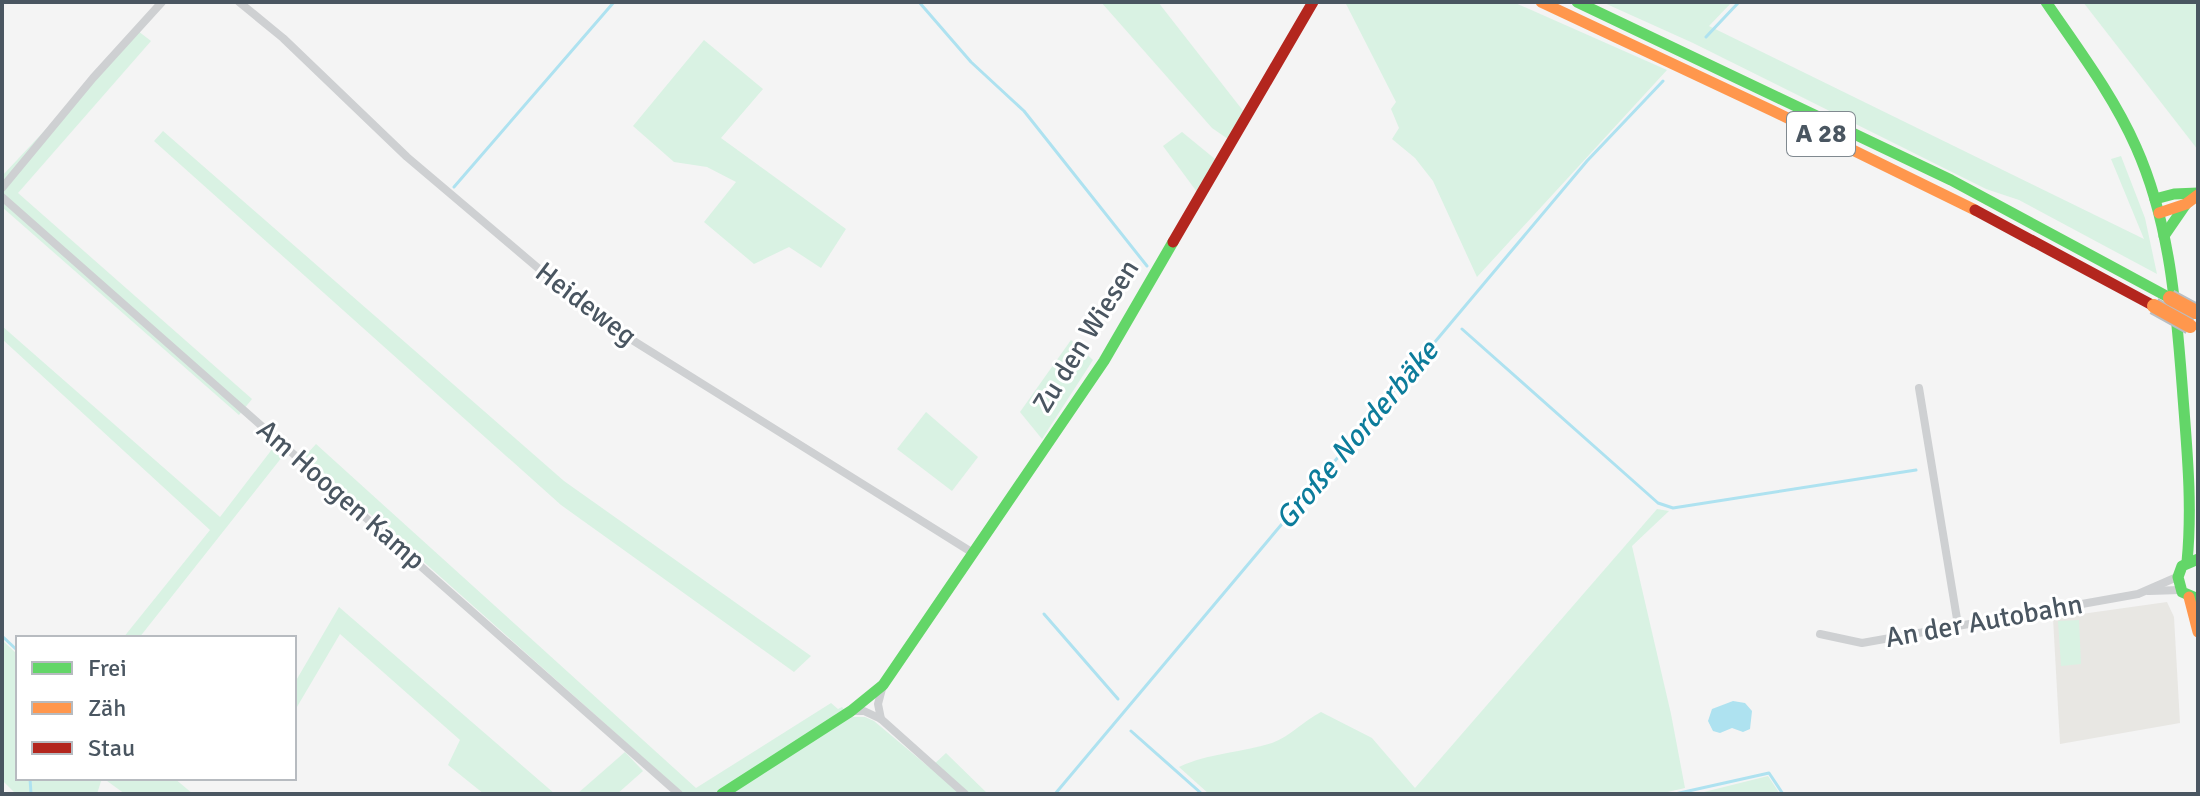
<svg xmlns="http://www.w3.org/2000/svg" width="2200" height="796" viewBox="0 0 2200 796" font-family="Signika,sans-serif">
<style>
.commercial{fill:#e8e7e3}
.green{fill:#d9f2e3}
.water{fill:#aee2f0}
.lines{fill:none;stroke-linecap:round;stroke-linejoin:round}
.stream{stroke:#aee2f0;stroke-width:3}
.street{stroke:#ced0d2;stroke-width:8}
.fast{stroke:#63d668;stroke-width:11}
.slow{stroke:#ff974d;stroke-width:11}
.jam{stroke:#b3261e;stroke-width:11}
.slow-bridge-casing{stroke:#b9bec3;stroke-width:18;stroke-linecap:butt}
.slow-bridge{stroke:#ff974d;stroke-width:14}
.labels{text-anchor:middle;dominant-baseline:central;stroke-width:6;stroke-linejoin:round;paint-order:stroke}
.shield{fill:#fff;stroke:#808990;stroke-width:2}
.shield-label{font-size:26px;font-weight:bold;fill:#4a5661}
.street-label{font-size:28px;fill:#4a5661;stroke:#fff}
.water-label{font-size:30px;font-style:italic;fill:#0c7c9b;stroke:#fff}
</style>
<rect width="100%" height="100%" fill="#f4f4f4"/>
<path class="commercial" d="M 2167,602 L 2174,617 L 2180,723 L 2060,744 L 2053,618 Z"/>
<g class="green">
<path d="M 1101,2 L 1158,2 L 1244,112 L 1228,139 L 1212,128 Z"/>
<path d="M 1345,2 L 1513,2 L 1667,70 L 1477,277 L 1433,181 L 1415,158 L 1392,139 L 1399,128 L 1391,109 L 1396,102 Z"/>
<path d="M 1602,2 L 1732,2 L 1709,26 L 2144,239 L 2111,159 L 2121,156 L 2145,218 L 2157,274 L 2019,200 L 1986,189 L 1693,43 Z"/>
<path d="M 2083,2 L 2198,2 L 2198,150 Z"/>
<path d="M 138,31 L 151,41 L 18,193 L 252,399 L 239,415 L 2,207 L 2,176 Z"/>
<path d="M 704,40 L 763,89 L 721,138 L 846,229 L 821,268 L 789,247 L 754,264 L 704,222 L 736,182 L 707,167 L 674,162 L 633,126 Z"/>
<path d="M 163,131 L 564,481 L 811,656 L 794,672 L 561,505 L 154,141 Z"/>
<path d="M 1182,132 L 1215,159 L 1197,192 L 1163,146 Z"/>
<path d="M 2,326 L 220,517 L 276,444 L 286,452 L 139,638 L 123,638 L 210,530 L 2,339 Z"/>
<path d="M 1071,340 L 1093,360 L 1042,439 L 1020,412 Z"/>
<path d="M 926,412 L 978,457 L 952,491 L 897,449 Z"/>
<path d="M 316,444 L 696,788 L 831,703 L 838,709 L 842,707 L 850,717 L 865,717 L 874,721 L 930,768 L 946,753 L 988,794 L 684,794 L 305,456 Z"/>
<path d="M 1657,509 L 1669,511 L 1632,546 L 1671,714 L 1685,788 L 1659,794 L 1209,794 L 1179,767 C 1208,753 1241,753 1272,743 C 1291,736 1303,721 1321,712 L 1372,738 L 1415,788 Z"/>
<path d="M 339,607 L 555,794 L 484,794 L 448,765 L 460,740 L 340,634 L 294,712 L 294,684 Z"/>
<path d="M 2079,620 L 2081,664 L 2061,666 L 2058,621 Z"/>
<path d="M 2,640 L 18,655 L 18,778 L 29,778 L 30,794 L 16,794 L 2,780 Z"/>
<path d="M 625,752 L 643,771 L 617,794 L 577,794 Z"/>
<path d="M 1768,776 L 1780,794 L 1696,794 Z"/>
<path d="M 31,778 L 102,778 L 97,794 L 32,794 Z"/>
<path d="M 103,778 L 174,778 L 193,794 L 125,794 Z"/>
</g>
<path class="water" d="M 1733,701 L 1745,703 L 1752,711 L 1750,729 L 1743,732 L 1732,728 L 1720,733 L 1713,731 L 1708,721 L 1712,709 Z"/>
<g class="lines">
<g class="stream">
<path d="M 919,2 L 971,62 L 1024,111 L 1147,266"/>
<path d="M 1706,37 L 1739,2"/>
<path d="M 454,187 L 614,2"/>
<path d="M 1462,329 L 1658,503 L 1673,508 L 1916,470"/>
<path d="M 1044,614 L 1118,699"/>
<path d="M 2,636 L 18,651"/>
<path d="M 1131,731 L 1202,794"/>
<path d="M 30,778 L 31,794"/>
<path d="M 1055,794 L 1587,161 L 1663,81"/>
<path d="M 1675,794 L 1769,773 L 1783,794"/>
</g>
<g class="street">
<path d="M 239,2 L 283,38 L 407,157 L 597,318 L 973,553"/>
<path d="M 2,188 L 93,78 L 162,2"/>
<path d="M 2,197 L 679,794"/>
<path d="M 1919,388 L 1958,625"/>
<path d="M 2149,591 L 2180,590"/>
<path d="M 1820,634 L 1862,643 L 2138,594 L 2177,577"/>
<path d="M 852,711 L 864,711 L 881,719 L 965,794"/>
<path d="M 881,719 L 878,704 L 883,685"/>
</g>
<g class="fast">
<path d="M 1577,2 L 1951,180 L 2170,298"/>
<path d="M 2046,2 C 2078,49 2113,95 2136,147 C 2173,230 2177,321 2184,410 C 2188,461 2192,511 2187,562"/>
<path d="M 2155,199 L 2174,194 L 2198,193"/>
<path d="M 2164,236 L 2186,204"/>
<path d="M 2198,559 L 2182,566 L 2178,577 L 2182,592 L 2198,599"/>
<path d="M 722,794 L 851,711 L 883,685 L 1104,361 L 1173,242"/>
</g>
<g class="slow">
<path d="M 1541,2 L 1773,111 L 1975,210"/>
<path d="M 2159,213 L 2186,204 L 2198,195"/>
<path d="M 2189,597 L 2198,632"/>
</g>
<g class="jam">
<path d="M 1975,210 L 2154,306"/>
<path d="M 1173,242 L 1313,2"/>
</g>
<g class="slow-bridge-casing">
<g id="slow-bridge">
<path d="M 2170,298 L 2196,312"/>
<path d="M 2154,306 L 2190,326"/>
</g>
</g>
<use href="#slow-bridge" class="slow-bridge"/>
</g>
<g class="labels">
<rect class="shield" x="1787" y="112" width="68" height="44" rx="6"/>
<g class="shield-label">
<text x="1821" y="134">A 28</text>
</g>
<g class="street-label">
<text transform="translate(586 304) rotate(37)">Heideweg</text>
<text transform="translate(1086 336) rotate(-58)">Zu den Wiesen</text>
<text transform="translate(341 495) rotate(41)">Am Hoogen Kamp</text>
<text transform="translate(1984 621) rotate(-10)">An der Autobahn</text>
</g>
<g class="water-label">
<text transform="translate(1357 435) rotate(-50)">Große Norderbäke</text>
</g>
</g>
<rect width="2200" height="796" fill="none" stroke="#4a5661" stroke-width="8"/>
<rect x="16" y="636" width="280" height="144" fill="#ffffff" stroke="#b7bbc0" stroke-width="2"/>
<rect x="32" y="662" width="40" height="12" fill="#63d668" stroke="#b7bbc0" stroke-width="2"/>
<text x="88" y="676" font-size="24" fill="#4a5661">Frei</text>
<rect x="32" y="702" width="40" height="12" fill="#ff974d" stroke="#b7bbc0" stroke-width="2"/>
<text x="88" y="716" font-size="24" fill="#4a5661">Zäh</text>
<rect x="32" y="742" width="40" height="12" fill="#b3261e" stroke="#b7bbc0" stroke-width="2"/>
<text x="88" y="756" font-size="24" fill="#4a5661">Stau</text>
</svg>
